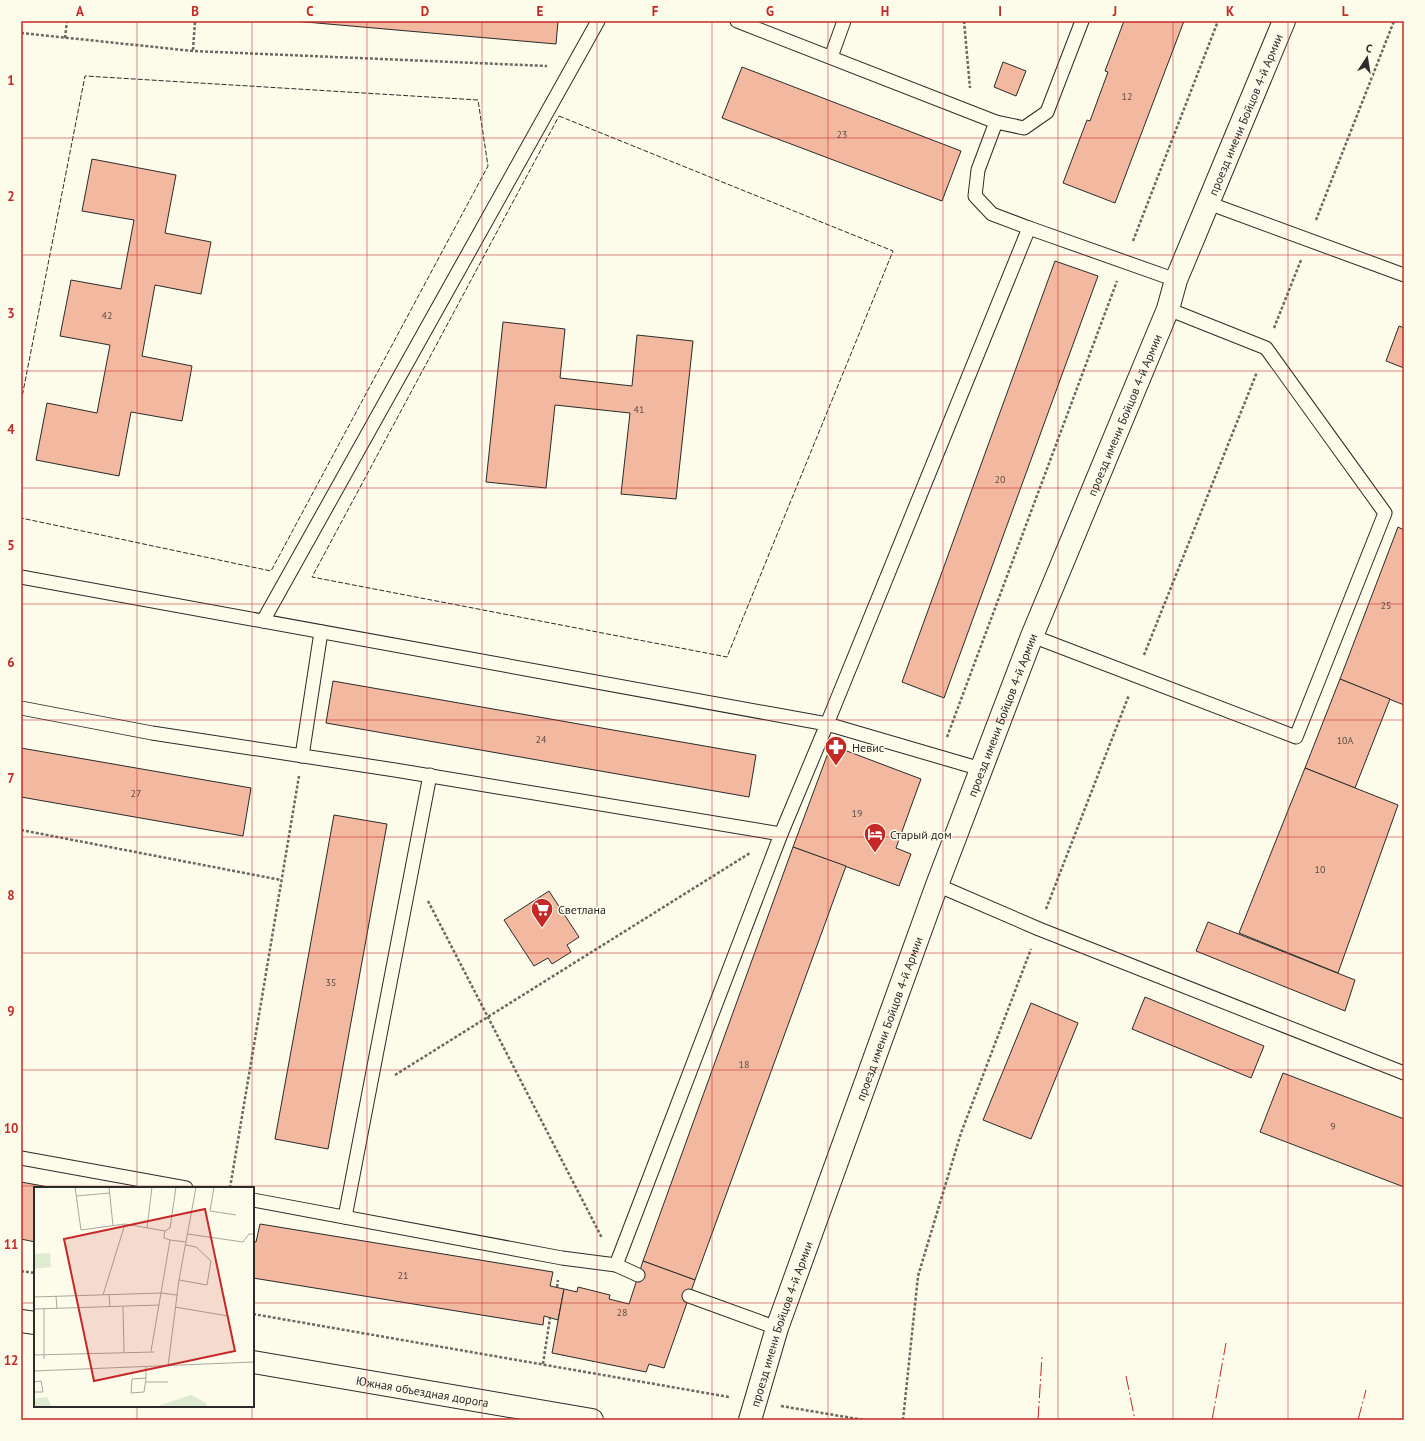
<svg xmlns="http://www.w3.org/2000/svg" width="1425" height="1441" viewBox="0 0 1425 1441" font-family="'PT Sans',sans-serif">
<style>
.building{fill:#f2b8a0;stroke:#2b2b2b}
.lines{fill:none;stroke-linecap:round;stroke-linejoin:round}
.service-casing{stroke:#2b2b2b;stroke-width:15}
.tertiary-casing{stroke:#2b2b2b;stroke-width:24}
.path{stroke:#6a6964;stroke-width:2.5;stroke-dasharray:3 2;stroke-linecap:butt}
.service{stroke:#fdfbea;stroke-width:13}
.tertiary{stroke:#fdfbea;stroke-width:22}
.fence{stroke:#2b2b2b;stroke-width:1;stroke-dasharray:5 2;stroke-linecap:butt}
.power{stroke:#c62828;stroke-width:1;stroke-dasharray:14 3 2 3;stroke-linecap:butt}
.grid{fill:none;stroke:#c62828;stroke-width:1;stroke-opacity:0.55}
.labels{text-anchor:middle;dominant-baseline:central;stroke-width:3;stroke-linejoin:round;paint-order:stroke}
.number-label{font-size:10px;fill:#5d4e48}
.street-label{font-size:12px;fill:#2b2b2b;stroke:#fdfbea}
.poi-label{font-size:12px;fill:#2b2b2b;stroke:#fdfbea;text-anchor:start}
.inset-road{fill:none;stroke:#a9a89e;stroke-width:1}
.view{fill:#c62828;fill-opacity:0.15;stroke:#c62828;stroke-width:2}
.inset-edge{fill:none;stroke:#2b2b2b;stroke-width:2}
.neatline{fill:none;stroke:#c62828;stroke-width:1.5}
.grid-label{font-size:13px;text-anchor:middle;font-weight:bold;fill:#c62828}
</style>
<rect width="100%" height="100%" fill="#fdfbea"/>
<g class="building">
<path d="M 294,21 L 558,21 L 556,44 Z"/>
<path d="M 1124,21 L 1184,21 L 1115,203 L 1063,183 L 1087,120 L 1090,121 L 1108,72 L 1105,71 Z"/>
<path d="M 1003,62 L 1026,71 L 1016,96 L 994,87 Z"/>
<path d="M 742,67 L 961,151 L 942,201 L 722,118 Z"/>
<path d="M 92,159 L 176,175 L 165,233 L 211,242 L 201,294 L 155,285 L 142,356 L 192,366 L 182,421 L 131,412 L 119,476 L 36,460 L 47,403 L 97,413 L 110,345 L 60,336 L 71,280 L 121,289 L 134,220 L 82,211 Z"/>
<path d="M 1055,261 L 1098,276 L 944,698 L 902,682 Z"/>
<path d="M 503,322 L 565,329 L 560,378 L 632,386 L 637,335 L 693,341 L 676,499 L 621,494 L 630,413 L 555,405 L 546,488 L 486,482 Z"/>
<path d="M 1399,326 L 1404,328 L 1404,368 L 1386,361 Z"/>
<path d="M 1398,527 L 1404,530 L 1404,705 L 1340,679 Z"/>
<path d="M 1340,679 L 1390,699 L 1355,788 L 1305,768 Z"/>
<path d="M 333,681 L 756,755 L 749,797 L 326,723 Z"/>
<path d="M 831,745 L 921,779 L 896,848 L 911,854 L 899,886 L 793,847 Z"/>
<path d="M 21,748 L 251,788 L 243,836 L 21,797 Z"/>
<path d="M 1305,768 L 1398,805 L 1338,973 L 1239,933 Z"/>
<path d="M 334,815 L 387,824 L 328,1149 L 275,1139 Z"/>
<path d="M 793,847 L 846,866 L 695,1280 L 643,1261 Z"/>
<path d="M 549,891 L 579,937 L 567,945 L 571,952 L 552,964 L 548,958 L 534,966 L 504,920 Z"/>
<path d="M 1208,922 L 1355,980 L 1345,1011 L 1196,951 Z"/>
<path d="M 1145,997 L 1264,1046 L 1251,1078 L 1132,1029 Z"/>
<path d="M 1031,1003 L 1078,1023 L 1031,1139 L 983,1120 Z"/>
<path d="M 1283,1073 L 1404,1119 L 1404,1187 L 1260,1132 Z"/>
<path d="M 21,1182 L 54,1188 L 35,1188 L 35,1242 L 21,1239 Z"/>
<path d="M 260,1224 L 553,1272 L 550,1286 L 564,1289 L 558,1320 L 544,1316 L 543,1325 L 253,1278 L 253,1242 L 256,1242 Z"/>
<path d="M 643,1261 L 695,1280 L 664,1368 L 649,1364 L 646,1372 L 552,1353 L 564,1289 L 577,1292 L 578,1287 L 610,1295 L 609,1299 L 629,1304 Z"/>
</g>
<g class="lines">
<g class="service-casing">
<g id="service">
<path d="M 737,21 L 996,122"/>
<path d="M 831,57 L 844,21"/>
<path d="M 1208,203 L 1404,275"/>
<path d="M 1029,228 L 1176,280"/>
<path d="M 21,577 L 827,724 L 781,834 L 616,1265"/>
<path d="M 263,621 L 598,21"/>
<path d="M 1032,636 L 1296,737 L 1385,513 L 1266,348 L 1168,309"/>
<path d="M 21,708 L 152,733 L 395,770 L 781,834"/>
<path d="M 302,756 L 321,632"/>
<path d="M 981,769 L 827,724 L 1029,228 L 992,214 L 975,196 L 978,170 L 996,122 L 1024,128 L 1047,112 L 1082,21"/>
<path d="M 937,885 L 1039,929 L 1404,1073"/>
<path d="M 21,1158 L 186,1188"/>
<path d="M 253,1200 L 562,1258 L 616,1265 L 638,1275"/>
<path d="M 345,1217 L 430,775"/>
<path d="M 689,1296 L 777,1328"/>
</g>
</g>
<g class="tertiary-casing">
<g id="tertiary">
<path d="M 21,1321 L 35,1323"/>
<path id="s1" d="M 253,1362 L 592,1420"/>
<path id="s2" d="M 750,1420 L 777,1328 L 937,885 L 1032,636 L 1168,309 L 1176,280 L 1284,21"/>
</g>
</g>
<g class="path">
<path d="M 964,21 L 970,88"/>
<path d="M 21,33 L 193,51 L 547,66"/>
<path d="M 65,38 L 67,21"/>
<path d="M 193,50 L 195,21"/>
<path d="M 1316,220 L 1394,21"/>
<path d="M 1133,241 L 1218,21"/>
<path d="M 1274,328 L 1301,260"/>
<path d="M 1144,655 L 1257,372"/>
<path d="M 947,737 L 1117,281"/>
<path d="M 21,830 L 281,880"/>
<path d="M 428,901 L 602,1238"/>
<path d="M 1046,909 L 1129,695"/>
<path d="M 395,1075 L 750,853"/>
<path d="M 230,1188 L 299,776"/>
<path d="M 21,1271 L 35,1273"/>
<path d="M 557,1287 L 558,1280"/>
<path d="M 253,1314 L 729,1397"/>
<path d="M 543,1364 L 550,1318"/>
<path d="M 781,1406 L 864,1420"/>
<path d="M 903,1420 L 918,1276 L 961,1133 L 1031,949"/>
</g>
<use href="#service" class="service"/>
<use href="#tertiary" class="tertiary"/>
<g class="fence">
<path d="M 559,116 L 893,251 L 727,657 L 312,577 Z"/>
<path d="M 21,402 L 85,76 L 478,100 L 488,166 L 271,571 L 21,518"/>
</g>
<g class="power">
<path d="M 1126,1376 L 1135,1420"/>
<path d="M 1038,1420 L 1042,1356"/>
<path d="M 1212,1420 L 1226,1343"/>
<path d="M 1358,1420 L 1366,1390"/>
</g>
</g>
<path class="grid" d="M 137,21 L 137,1188M 252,21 L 252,1188M 367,21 L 367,1420M 482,21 L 482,1420M 597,21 L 597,1420M 712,21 L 712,1420M 828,21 L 828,1420M 943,21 L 943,1420M 1058,21 L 1058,1420M 1173,21 L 1173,1420M 1288,21 L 1288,1420M 21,138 L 1404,138M 21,255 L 1404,255M 21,371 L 1404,371M 21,488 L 1404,488M 21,604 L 1404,604M 21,720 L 1404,720M 21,837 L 1404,837M 21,953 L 1404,953M 21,1070 L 1404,1070M 21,1186 L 1404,1186M 21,1303 L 35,1303M 253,1303 L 1404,1303M 137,1406 L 137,1420M 252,1406 L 252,1420"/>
<defs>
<g id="pharmacy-pin" transform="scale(1.15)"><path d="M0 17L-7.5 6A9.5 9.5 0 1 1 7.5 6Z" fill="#c62828" stroke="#fdfbea"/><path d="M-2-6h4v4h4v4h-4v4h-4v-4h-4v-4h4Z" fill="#fff"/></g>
<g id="hotel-pin" transform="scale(1.15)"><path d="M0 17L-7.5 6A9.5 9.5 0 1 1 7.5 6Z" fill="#c62828" stroke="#fdfbea"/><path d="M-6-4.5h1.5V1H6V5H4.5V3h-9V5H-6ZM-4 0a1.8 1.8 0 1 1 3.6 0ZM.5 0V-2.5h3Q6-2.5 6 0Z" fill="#fff"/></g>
<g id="supermarket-pin" transform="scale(1.15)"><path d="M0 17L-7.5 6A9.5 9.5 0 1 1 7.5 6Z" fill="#c62828" stroke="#fdfbea"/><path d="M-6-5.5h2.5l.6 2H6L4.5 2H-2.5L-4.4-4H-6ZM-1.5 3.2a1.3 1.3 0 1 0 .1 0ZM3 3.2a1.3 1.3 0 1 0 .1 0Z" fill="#fff"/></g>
</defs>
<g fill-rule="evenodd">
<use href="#pharmacy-pin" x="836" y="747"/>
<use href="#hotel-pin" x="875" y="834"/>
<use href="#supermarket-pin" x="542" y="909"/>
</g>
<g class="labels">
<g class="number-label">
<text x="1127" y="96">12</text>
<text x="842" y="134">23</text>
<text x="107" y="315">42</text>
<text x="639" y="409">41</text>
<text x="1000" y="479">20</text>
<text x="1386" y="605">25</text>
<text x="541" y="739">24</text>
<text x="1345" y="740">10А</text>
<text x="136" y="793">27</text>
<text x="857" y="813">19</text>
<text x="1320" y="869">10</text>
<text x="331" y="982">35</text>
<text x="744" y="1064">18</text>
<text x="1333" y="1126">9</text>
<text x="403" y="1275">21</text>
<text x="622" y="1312">28</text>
</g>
<g class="street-label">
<text stroke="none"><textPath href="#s2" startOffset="1397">проезд имени Бойцов 4-й Армии</textPath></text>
<text stroke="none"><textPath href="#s2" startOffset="1073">проезд имени Бойцов 4-й Армии</textPath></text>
<text stroke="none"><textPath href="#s2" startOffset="749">проезд имени Бойцов 4-й Армии</textPath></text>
<text stroke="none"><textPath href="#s2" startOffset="425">проезд имени Бойцов 4-й Армии</textPath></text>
<text stroke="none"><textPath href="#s2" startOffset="101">проезд имени Бойцов 4-й Армии</textPath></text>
<text stroke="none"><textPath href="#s1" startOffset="172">Южная объездная дорога</textPath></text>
</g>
<g class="poi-label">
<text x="852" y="747">Невис</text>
<text x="890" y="834">Старый дом</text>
<text x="558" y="909">Светлана</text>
</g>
</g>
<g transform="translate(34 1187)">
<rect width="220" height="220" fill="#fdfbea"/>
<path d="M 16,66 L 17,80 L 0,82 L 0,67 ZM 157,208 L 172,216 L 174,220 L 121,220 ZM 13,210 L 18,220 L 0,220 L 0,212 Z" fill="#deebd1"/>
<path class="inset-road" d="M 41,0 L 47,43 L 91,37 L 131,44M 75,0 L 79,39M 142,0 L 136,41 L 131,44 L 130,49 L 130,51 L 136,53 L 127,106 L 143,108M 180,0 L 176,24 L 202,28M 42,9 L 76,6M 113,41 L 118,0M 154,47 L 209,55 L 215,47 L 220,47M 136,53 L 152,55M 145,93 L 173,98 L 177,74 L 162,60 L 152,58M 69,108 L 91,37M 75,108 L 76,120M 22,109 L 23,122M 0,110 L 127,106 L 117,164M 89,120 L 90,165M 141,120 L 194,129M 0,122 L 125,118M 0,168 L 120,165M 10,172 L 10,122M 134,179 L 145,93 L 162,0M 0,184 L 220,175M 112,191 L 98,192 L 97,206 L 110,205 L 112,191 L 112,180M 0,195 L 7,194 L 9,205 L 0,205M 111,195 L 134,195"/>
<path class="view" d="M 171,22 L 201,164 L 60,194 L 30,52 Z"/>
<rect width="220" height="220" class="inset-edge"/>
</g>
<rect width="1425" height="1441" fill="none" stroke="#fdfbea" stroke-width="44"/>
<g transform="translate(1367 58) rotate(12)" stroke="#fdfbea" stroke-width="3" paint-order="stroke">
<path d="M0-3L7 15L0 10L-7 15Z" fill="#2b2b2b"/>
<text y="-6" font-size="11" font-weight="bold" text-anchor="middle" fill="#2b2b2b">С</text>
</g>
<rect x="22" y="22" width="1381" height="1397" class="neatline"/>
<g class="grid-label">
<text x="80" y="16">A</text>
<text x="195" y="16">B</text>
<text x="310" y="16">C</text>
<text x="425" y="16">D</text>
<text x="540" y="16">E</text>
<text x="655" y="16">F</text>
<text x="770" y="16">G</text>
<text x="885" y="16">H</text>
<text x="1000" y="16">I</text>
<text x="1115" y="16">J</text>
<text x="1230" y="16">K</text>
<text x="1345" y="16">L</text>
<text x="11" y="85">1</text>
<text x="11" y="201">2</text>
<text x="11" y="318">3</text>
<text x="11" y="434">4</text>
<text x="11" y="550">5</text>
<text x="11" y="667">6</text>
<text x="11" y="783">7</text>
<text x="11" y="900">8</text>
<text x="11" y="1016">9</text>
<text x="11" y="1133">10</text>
<text x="11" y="1249">11</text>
<text x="11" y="1365">12</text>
</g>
</svg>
